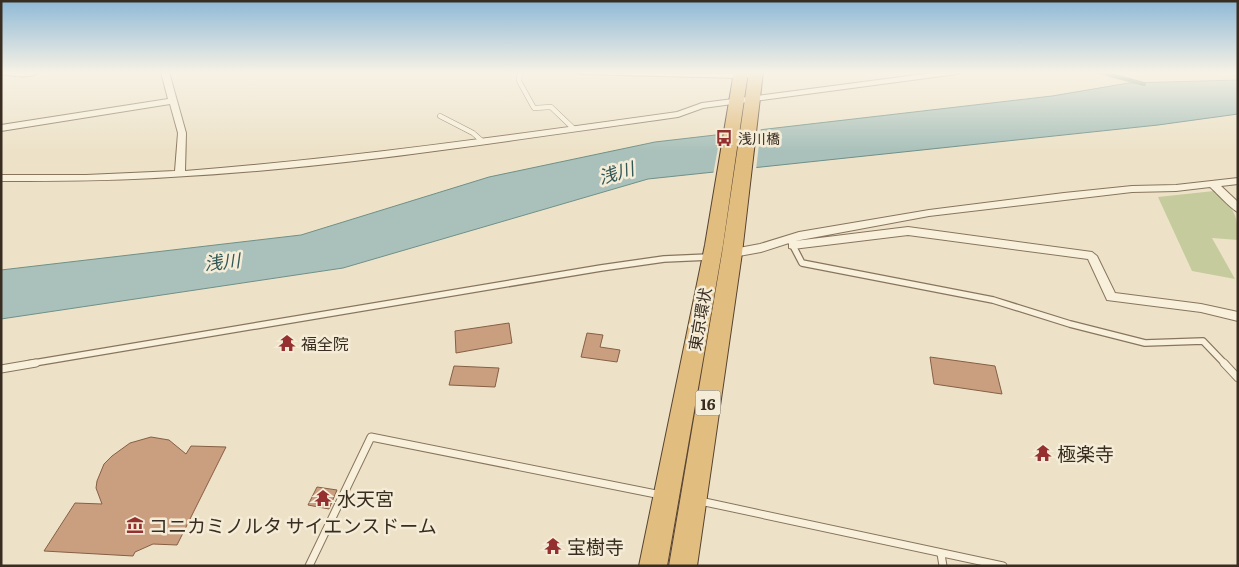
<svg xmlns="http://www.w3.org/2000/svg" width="1239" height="567" viewBox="0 0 1239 567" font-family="Literata,'Noto Sans JP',serif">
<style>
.green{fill:#c5cb9c}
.water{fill:#a9c1ba;stroke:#6f9088}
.pier{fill:#ede2c8}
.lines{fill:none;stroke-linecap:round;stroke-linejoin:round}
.stream{stroke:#6f9088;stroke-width:4}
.building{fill:#c99f80;stroke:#865f44}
.service-far2-casing{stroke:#88755e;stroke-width:5.5}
.service-far1-casing{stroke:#88755e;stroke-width:8}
.service-casing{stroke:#88755e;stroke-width:9}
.minor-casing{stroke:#88755e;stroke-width:2}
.trunk-casing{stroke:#574331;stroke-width:2}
.service-far2{stroke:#f8f0db;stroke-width:4.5}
.service-far1{stroke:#f8f0db;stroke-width:5.5}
.service{stroke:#f8f0db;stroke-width:7}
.minor{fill:#f8f0db;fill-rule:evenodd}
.trunk{fill:#e2bd80;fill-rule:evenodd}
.labels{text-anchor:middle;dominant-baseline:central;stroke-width:5;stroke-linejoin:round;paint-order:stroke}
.far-poi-label{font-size:14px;fill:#392d21;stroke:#f5ecd7;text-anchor:start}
.shield{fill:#f5ecd7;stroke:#716658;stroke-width:1}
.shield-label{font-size:15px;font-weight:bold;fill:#392d21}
.street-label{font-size:16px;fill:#392d21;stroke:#f5ecd7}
.poi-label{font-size:16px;fill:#392d21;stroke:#f5ecd7;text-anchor:start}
.water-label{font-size:18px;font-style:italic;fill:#315856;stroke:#f5ecd7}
.near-poi-label{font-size:19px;fill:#392d21;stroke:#f5ecd7;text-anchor:start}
</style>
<rect width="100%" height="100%" fill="#ede2c8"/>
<path class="green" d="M 1214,191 C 1234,209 1238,213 1238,240 L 1212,238 L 1235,279 L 1192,271 L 1158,197 Z"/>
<path class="water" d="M 1238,80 L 1238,114 L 1158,125 L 648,179 L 343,268 L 1,319 L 1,270 L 301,235 L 489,177 L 655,142 L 1052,96 L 1129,83 Z"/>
<path class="pier" d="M 761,127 L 756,170 L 713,175 L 721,131 Z"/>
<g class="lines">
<path class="stream" d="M 1099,72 L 1144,84"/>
</g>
<g class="building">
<path d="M 509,323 L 512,343 L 456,353 L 455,331 Z"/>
<path d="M 587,333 L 603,335 L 600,347 L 620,350 L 617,362 L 581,357 Z"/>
<path d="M 930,357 L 995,366 L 1002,394 L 934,384 Z"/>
<path d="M 454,366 L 499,368 L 495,387 L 449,385 Z"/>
<path d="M 151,437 L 169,440 L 186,454 L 191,446 L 226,447 L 177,545 L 153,544 L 135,552 L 133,556 L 44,551 L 75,503 L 102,504 L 96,488 L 97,481 L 104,464 L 112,456 L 130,443 Z"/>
<path d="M 317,487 L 337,490 L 329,509 L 308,505 Z"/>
</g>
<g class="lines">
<g class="service-far2-casing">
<g id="service-far2">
<path d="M 520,72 L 519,81 L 534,108 L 551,107 L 573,128"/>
<path d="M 440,116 L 473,133 L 482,141"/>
</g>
</g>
<g class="service-far1-casing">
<g id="service-far1">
<path d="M 791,242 L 802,263 L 993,300 L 1070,324 L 1145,343 L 1203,341 L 1225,364"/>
<path d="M 28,364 L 601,268 L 664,259 L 709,257"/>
</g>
</g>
<g class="service-casing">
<g id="service">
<path d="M 1224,363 L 1238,378"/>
<path d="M 1,369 L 36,363"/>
<path d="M 700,501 L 1003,566"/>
<path d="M 941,554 L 943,566"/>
<path d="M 309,566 L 371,437 L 661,495"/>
</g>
</g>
<g class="minor-casing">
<g id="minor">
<path d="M 1,72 L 40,72 C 30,79 13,76 1,74 Z"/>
<path d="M 161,72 L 169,72 L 186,133 L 185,171 C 350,158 513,135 677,112 L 702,103 L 939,72 L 961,72 L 957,74 L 703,108 L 678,117 C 510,140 341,168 171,177 C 115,181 58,181 1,181 L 1,175 L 86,175 L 175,171 L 178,133 L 170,104 L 1,131 L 1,125 L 168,99 Z"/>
<path d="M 575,72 L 740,74 L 753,72 L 750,77 L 740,78 L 579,74 Z"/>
<path d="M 1238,178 L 1238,184 L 1221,186 L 1238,202 L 1238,212 C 1232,210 1217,193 1210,187 L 1176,191 L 1132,192 L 929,216 L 795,241 L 908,227 L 1092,252 L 1097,256 L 1115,293 L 1201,304 L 1238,312 L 1238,321 L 1201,312 L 1107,300 L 1088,259 L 908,235 L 793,249 L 789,248 L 789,243 L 761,252 L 728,258 L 723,254 L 728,250 L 760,244 L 799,232 L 929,210 L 1064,193 L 1132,186 L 1176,185 Z"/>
</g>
</g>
<g class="trunk-casing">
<g id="trunk">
<path d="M 734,72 L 748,72 L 723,245 L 667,566 L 639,566 L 705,245 Z"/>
<path d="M 749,72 L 763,72 L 742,253 L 697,566 L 669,566 L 722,253 Z"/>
</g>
</g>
<use href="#service-far2" class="service-far2"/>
<use href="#service-far1" class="service-far1"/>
<use href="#service" class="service"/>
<use href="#minor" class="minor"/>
<use href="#trunk" class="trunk"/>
</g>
<linearGradient id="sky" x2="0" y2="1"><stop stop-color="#8fb9d6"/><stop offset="0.48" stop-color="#f7f2e6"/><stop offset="1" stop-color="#f7f2e6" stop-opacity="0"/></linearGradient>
<rect width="1239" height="151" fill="url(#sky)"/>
<defs>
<g id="bus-bare" transform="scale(1.35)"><path d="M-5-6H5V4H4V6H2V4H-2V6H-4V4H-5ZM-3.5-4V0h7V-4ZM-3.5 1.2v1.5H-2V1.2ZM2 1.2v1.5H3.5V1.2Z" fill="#953030" stroke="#f5ecd7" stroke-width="2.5" paint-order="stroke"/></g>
<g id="temple-bare" transform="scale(1.35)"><path d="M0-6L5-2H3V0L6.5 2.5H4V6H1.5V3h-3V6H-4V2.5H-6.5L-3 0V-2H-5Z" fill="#953030" stroke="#f5ecd7" stroke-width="2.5" paint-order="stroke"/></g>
<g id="museum-bare" transform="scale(1.35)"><path d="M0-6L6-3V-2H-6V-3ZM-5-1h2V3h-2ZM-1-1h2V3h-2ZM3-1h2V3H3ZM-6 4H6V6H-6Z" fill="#953030" stroke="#f5ecd7" stroke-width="2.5" paint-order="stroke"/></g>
</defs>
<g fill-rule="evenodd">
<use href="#bus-bare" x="724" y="138"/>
<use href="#temple-bare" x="287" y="343"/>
<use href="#temple-bare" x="1043" y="453"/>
<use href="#temple-bare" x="323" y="498"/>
<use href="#museum-bare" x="135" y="525"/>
<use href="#temple-bare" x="553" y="546"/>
</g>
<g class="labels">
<g class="far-poi-label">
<text x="738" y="138">浅川橋</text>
</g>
<rect class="shield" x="695.5" y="390.5" width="25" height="25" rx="4"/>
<g class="shield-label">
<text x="708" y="403">16</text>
</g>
<g class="street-label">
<text transform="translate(699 319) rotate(-80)">東京環状</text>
</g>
<g class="poi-label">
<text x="301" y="343">福全院</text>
</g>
<g class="water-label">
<text transform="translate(616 172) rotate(-16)">浅川</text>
<text transform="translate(222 261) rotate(-6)">浅川</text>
</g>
<g class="near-poi-label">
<text x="1057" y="453">極楽寺</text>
<text x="337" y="498">水天宮</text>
<text x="149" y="525">コニカミノルタ サイエンスドーム</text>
<text x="567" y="546">宝樹寺</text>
</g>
</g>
<rect width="1239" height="567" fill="none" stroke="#392d21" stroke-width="5"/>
</svg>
